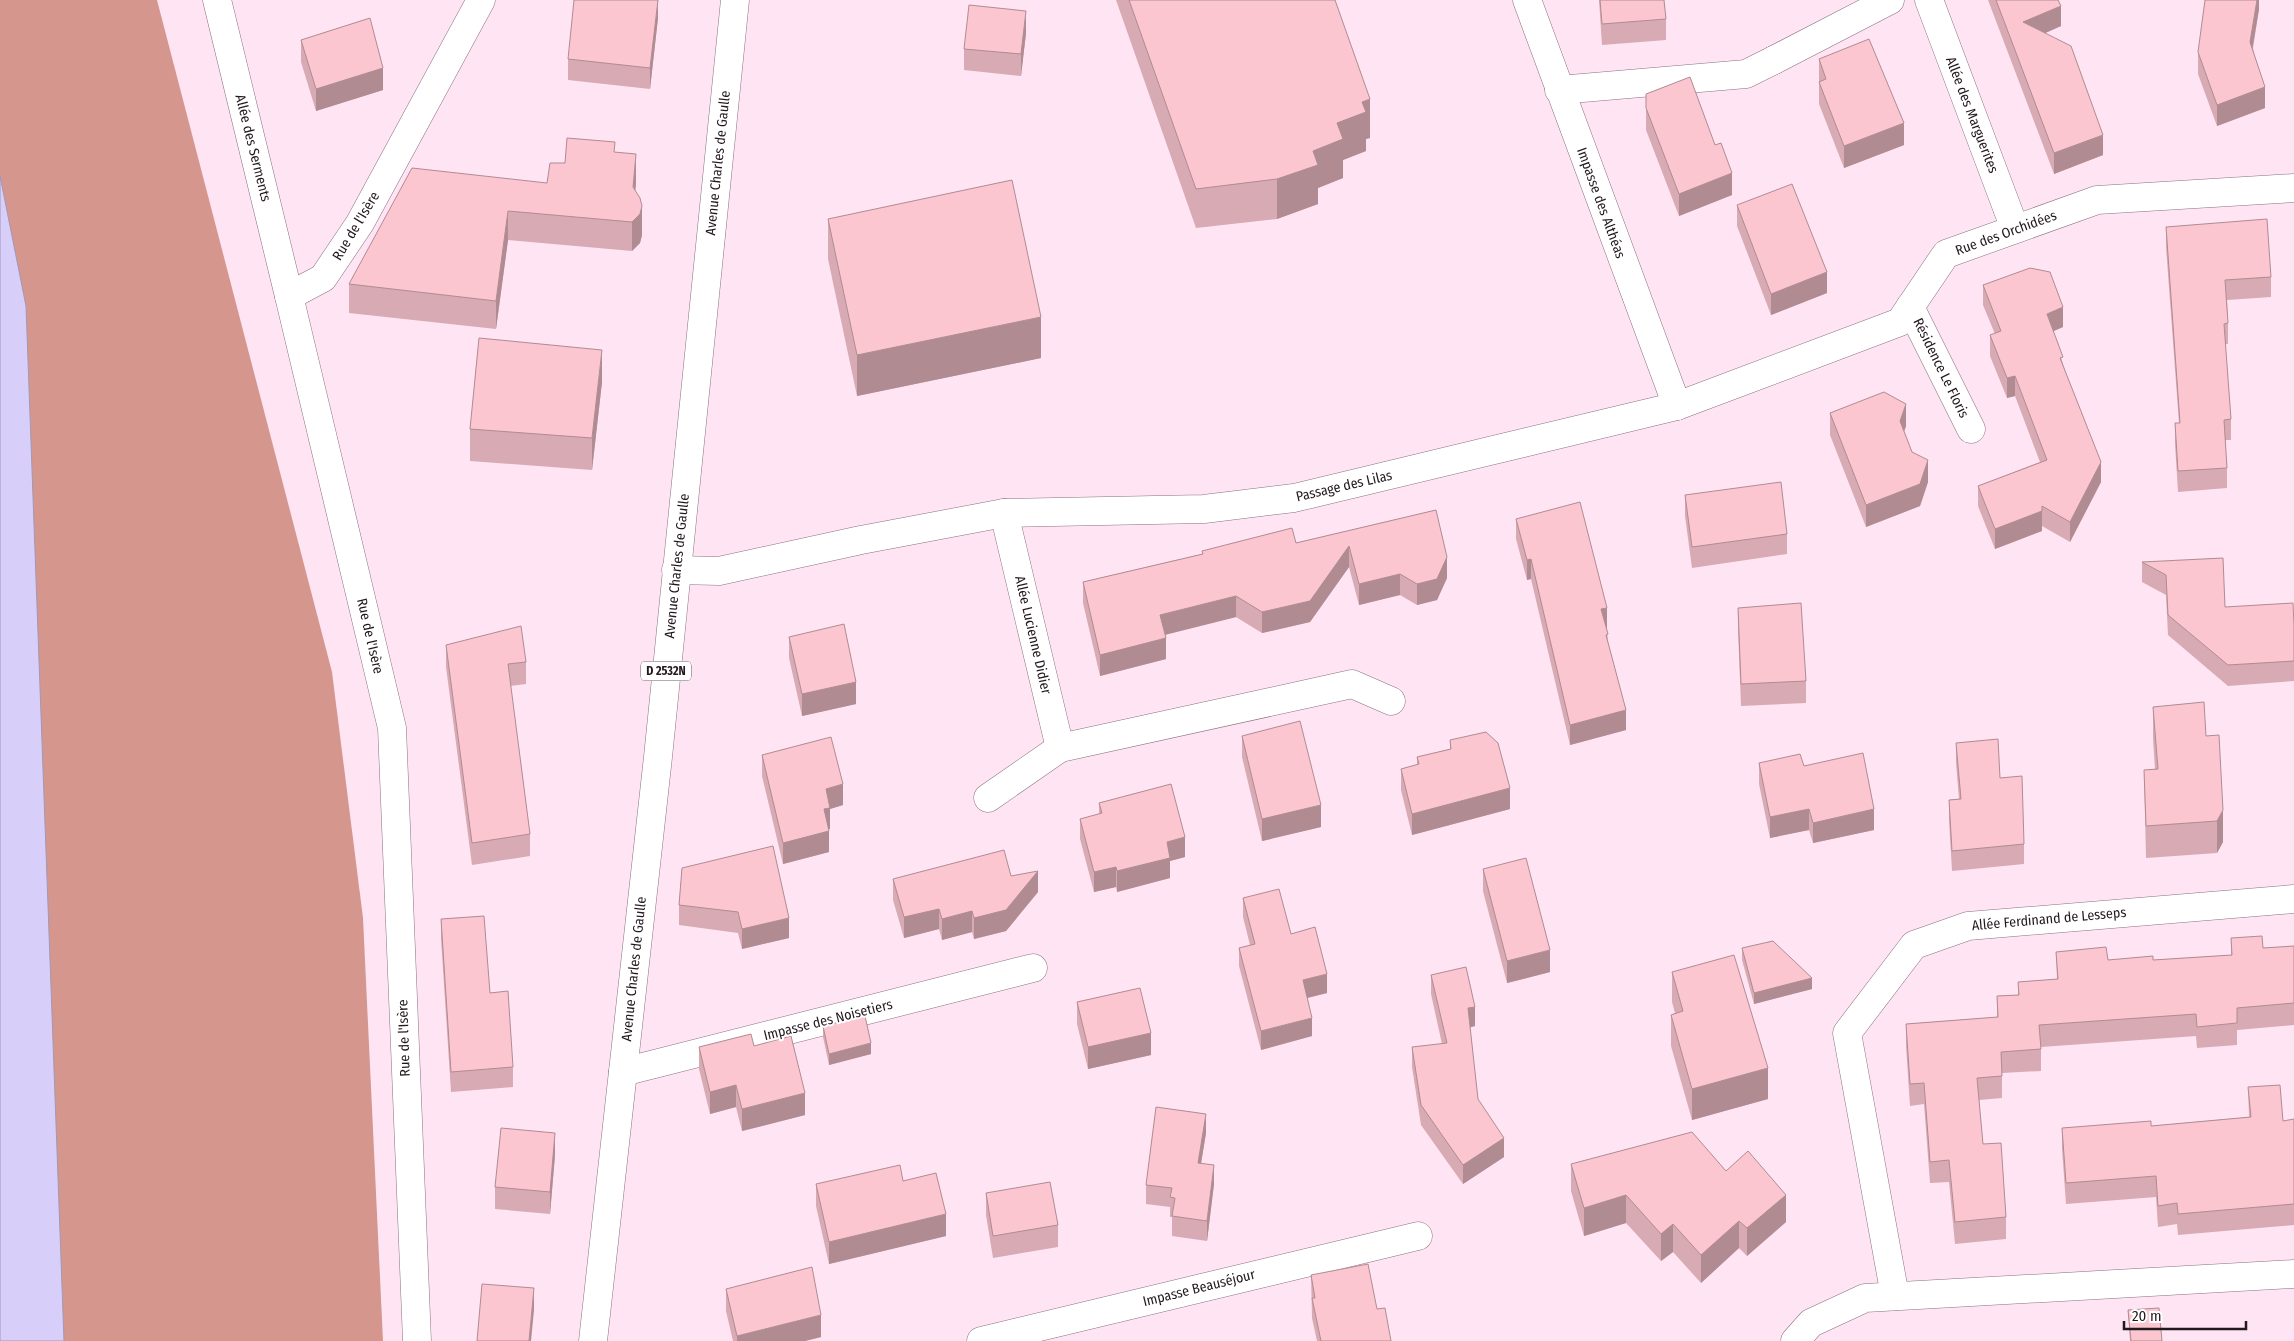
<svg xmlns="http://www.w3.org/2000/svg" width="2294" height="1341" viewBox="0 0 2294 1341" font-family="'Fira Sans Condensed',sans-serif">
<style>
.forest{fill:#d5968d}
.water{fill:#d8cefa;stroke:#a198b8}
.lines{fill:none;stroke-linecap:round;stroke-linejoin:round}
.pedestrian-casing{stroke:#89727f;stroke-width:29}
.minor-casing{stroke:#89727f;stroke-width:29}
.primary-casing{stroke:#89727f;stroke-width:29}
.pedestrian{stroke:#fff;stroke-width:28}
.minor{stroke:#fff;stroke-width:28}
.primary{stroke:#fff;stroke-width:28}
.wall{fill:#d8aab3}
.shaded-wall{fill:#b08b92}
.building{fill:#fbc6d0;stroke:#b08b92}
.labels{text-anchor:middle;dominant-baseline:central;stroke-width:4;stroke-linejoin:round;paint-order:stroke}
.shield{fill:#fff;stroke:#645e62;stroke-width:1}
.shield-label{font-size:12px;font-weight:bold;fill:#22191f}
.street-label{font-size:14px;fill:#22191f;stroke:#fff}
</style>
<rect width="100%" height="100%" fill="#ffe4f4"/>
<path class="forest" d="M 0,0 L 157,0 L 332,672 L 363,918 L 383,1341 L 60,1341 L 0,725 Z"/>
<path class="water" d="M 0,176 L 26,306 L 64,1341 L 0,1341 Z"/>
<g class="lines">
<g class="pedestrian-casing">
<g id="pedestrian">
<path d="M 1559,90 L 1746,74 L 1774,60"/>
<path d="M 1004,513 L 1204,509 L 1294,498 L 1677,406"/>
</g>
</g>
<g class="minor-casing">
<g id="minor">
<path d="M 217,0 L 289,296"/>
<path d="M 1527,0 L 1677,406 L 1900,322 L 1946,254 L 2097,200 L 2294,188"/>
<path d="M 1929,0 L 2015,229"/>
<path d="M 1774,60 L 1890,0"/>
<path d="M 1910,307 L 1971,429"/>
<path d="M 676,570 L 719,571 L 861,540 L 1004,513 L 1060,748"/>
<path d="M 988,798 L 1060,748 L 1352,684 L 1391,701"/>
<path d="M 623,1072 L 1033,968"/>
<path d="M 1895,1296 L 1847,1033 L 1914,945 L 1968,926 L 2294,899"/>
<path d="M 417,1341 L 392,728 L 289,296 L 323,278 L 360,223 L 481,0"/>
<path d="M 981,1341 L 1418,1236"/>
<path d="M 1795,1341 L 1811,1323 L 1865,1298 L 2294,1274"/>
</g>
</g>
<g class="primary-casing">
<path id="primary" d="M 593,1341 L 658,757 L 735,0"/>
</g>
<use href="#pedestrian" class="pedestrian"/>
<use href="#minor" class="minor"/>
<use href="#primary" class="primary"/>
</g>
<g class="wall">
<path d="M 1116,0 L 1335,0 L 1370,138 L 1366,139 L 1366,151 L 1343,160 L 1343,178 L 1318,188 L 1318,204 L 1277,219 L 1196,228 Z"/>
<path d="M 1599,0 L 1664,0 L 1666,19 L 1666,40 L 1602,45 Z"/>
<path d="M 1988,0 L 2058,0 L 2061,26 L 2045,33 L 2103,155 L 2054,174 Z"/>
<path d="M 2259,0 L 2259,9 L 2253,48 L 2265,108 L 2217,126 L 2198,74 L 2198,52 Z"/>
<path d="M 658,18 L 650,89 L 568,80 L 568,59 Z"/>
<path d="M 1026,33 L 1021,76 L 964,70 L 964,49 Z"/>
<path d="M 301,40 L 383,90 L 316,111 L 301,62 Z"/>
<path d="M 1819,59 L 1904,145 L 1844,168 L 1819,104 Z"/>
<path d="M 1646,94 L 1732,195 L 1679,216 L 1646,130 Z"/>
<path d="M 615,152 L 636,183 L 635,191 L 642,235 L 640,243 L 632,251 L 508,240 L 496,329 L 349,313 L 349,284 L 547,183 L 565,163 Z"/>
<path d="M 1737,205 L 1827,293 L 1771,315 L 1737,226 Z"/>
<path d="M 828,219 L 1041,358 L 857,396 L 828,259 Z"/>
<path d="M 2166,227 L 2271,277 L 2271,297 L 2227,300 L 2228,323 L 2228,344 L 2225,344 L 2231,419 L 2231,440 L 2225,440 L 2227,468 L 2227,488 L 2178,492 L 2175,444 L 2175,423 L 2179,423 L 2166,247 Z"/>
<path d="M 1983,285 L 2063,327 L 2053,331 L 2063,364 L 2101,482 L 2070,542 L 2042,526 L 2042,531 L 1995,549 L 1978,506 L 1978,486 L 2040,462 L 2015,396 L 2007,398 L 1990,356 L 1990,335 L 1995,334 L 1983,305 Z"/>
<path d="M 602,382 L 592,470 L 470,461 L 470,429 Z"/>
<path d="M 1830,413 L 1906,426 L 1904,432 L 1912,452 L 1928,482 L 1920,506 L 1866,527 L 1830,435 Z"/>
<path d="M 1685,495 L 1787,534 L 1787,554 L 1692,568 L 1685,516 Z"/>
<path d="M 1436,510 L 1447,578 L 1437,600 L 1417,605 L 1400,595 L 1359,605 L 1349,567 L 1310,622 L 1262,633 L 1236,617 L 1165,635 L 1166,659 L 1100,676 L 1083,603 L 1083,582 L 1202,554 L 1202,551 L 1296,543 Z"/>
<path d="M 1516,519 L 1607,628 L 1608,644 L 1626,730 L 1570,745 L 1531,579 L 1527,580 L 1516,539 Z"/>
<path d="M 2142,562 L 2225,607 L 2294,625 L 2294,681 L 2228,686 L 2168,635 L 2166,595 L 2142,582 Z"/>
<path d="M 1738,608 L 1806,681 L 1806,703 L 1741,706 L 1738,629 Z"/>
<path d="M 789,637 L 856,704 L 802,716 L 789,658 Z"/>
<path d="M 446,645 L 526,662 L 526,684 L 510,686 L 530,834 L 530,856 L 472,865 L 446,667 Z"/>
<path d="M 2153,707 L 2206,736 L 2223,842 L 2217,853 L 2146,858 L 2144,770 L 2155,769 L 2153,739 Z"/>
<path d="M 1242,736 L 1321,827 L 1262,841 L 1242,757 Z"/>
<path d="M 1450,740 L 1510,809 L 1412,835 L 1401,790 L 1401,769 L 1417,765 L 1417,757 L 1450,749 Z"/>
<path d="M 1956,743 L 2000,778 L 2024,844 L 2024,864 L 1952,871 L 1949,820 L 1949,800 L 1959,799 L 1956,763 Z"/>
<path d="M 762,755 L 843,805 L 830,809 L 830,829 L 829,829 L 829,852 L 783,864 L 762,776 Z"/>
<path d="M 1759,763 L 1804,766 L 1874,830 L 1813,843 L 1809,830 L 1770,838 L 1759,784 Z"/>
<path d="M 1099,803 L 1185,857 L 1170,861 L 1170,878 L 1117,892 L 1116,887 L 1094,892 L 1080,839 L 1080,819 L 1099,814 Z"/>
<path d="M 682,868 L 789,938 L 742,949 L 738,933 L 679,925 L 679,905 Z"/>
<path d="M 1483,869 L 1550,972 L 1507,983 L 1483,891 Z"/>
<path d="M 1011,876 L 1038,892 L 1006,931 L 974,939 L 972,932 L 942,940 L 939,929 L 904,938 L 893,900 L 893,879 Z"/>
<path d="M 1243,898 L 1291,934 L 1327,993 L 1307,998 L 1312,1036 L 1261,1050 L 1239,966 L 1239,948 L 1250,945 L 1243,917 Z"/>
<path d="M 441,919 L 490,993 L 513,1067 L 513,1087 L 451,1092 L 441,939 Z"/>
<path d="M 2231,938 L 2263,948 L 2294,946 L 2294,1025 L 2237,1030 L 2237,1045 L 2197,1048 L 2196,1036 L 2041,1047 L 2041,1071 L 2002,1073 L 2002,1098 L 1979,1100 L 1983,1144 L 2006,1217 L 2006,1239 L 1955,1244 L 1949,1182 L 1930,1183 L 1924,1104 L 1910,1106 L 1906,1046 L 1906,1024 L 1997,1017 L 1997,996 L 2018,995 L 2018,982 L 2057,979 L 2056,952 L 2108,960 L 2153,960 L 2231,955 Z"/>
<path d="M 1742,948 L 1812,989 L 1754,1004 L 1742,960 Z"/>
<path d="M 1672,972 L 1768,1099 L 1692,1120 L 1671,1046 L 1671,1015 L 1675,1013 L 1672,1002 Z"/>
<path d="M 1431,975 L 1475,1026 L 1470,1027 L 1478,1099 L 1504,1157 L 1463,1184 L 1421,1125 L 1412,1067 L 1412,1047 L 1442,1044 L 1431,994 Z"/>
<path d="M 1077,1002 L 1151,1055 L 1088,1069 L 1077,1024 Z"/>
<path d="M 823,1026 L 871,1054 L 829,1065 L 823,1037 Z"/>
<path d="M 754,1046 L 805,1115 L 742,1131 L 736,1107 L 710,1114 L 699,1069 L 699,1047 Z"/>
<path d="M 2248,1087 L 2283,1121 L 2294,1119 L 2294,1225 L 2178,1235 L 2177,1224 L 2158,1227 L 2156,1197 L 2066,1204 L 2062,1149 L 2062,1128 L 2151,1126 L 2249,1117 Z"/>
<path d="M 1206,1133 L 1201,1163 L 1214,1184 L 1207,1241 L 1172,1236 L 1172,1217 L 1170,1217 L 1170,1207 L 1146,1204 L 1146,1185 Z"/>
<path d="M 555,1155 L 550,1214 L 495,1209 L 495,1187 Z"/>
<path d="M 1571,1164 L 1726,1171 L 1786,1222 L 1747,1256 L 1739,1248 L 1701,1283 L 1673,1252 L 1661,1261 L 1626,1223 L 1584,1236 L 1571,1191 Z"/>
<path d="M 903,1181 L 946,1236 L 829,1264 L 816,1206 L 816,1184 Z"/>
<path d="M 986,1193 L 1058,1225 L 1058,1247 L 993,1258 L 986,1215 Z"/>
<path d="M 1311,1275 L 1391,1341 L 1317,1341 L 1312,1318 Z"/>
<path d="M 726,1289 L 821,1337 L 805,1341 L 733,1341 L 726,1311 Z"/>
<path d="M 2128,1310 L 2162,1341 L 2130,1341 Z"/>
</g>
<g class="shaded-wall">
<path d="M 658,0 L 658,18 L 650,89 L 650,68 Z"/>
<path d="M 2257,0 L 2259,0 L 2259,9 L 2250,63 L 2250,42 Z"/>
<path d="M 2061,6 L 2061,26 L 2023,43 L 2023,22 Z"/>
<path d="M 1026,11 L 1026,33 L 1021,76 L 1021,54 Z"/>
<path d="M 383,68 L 383,90 L 316,111 L 316,89 Z"/>
<path d="M 2265,87 L 2265,108 L 2217,126 L 2217,105 Z"/>
<path d="M 1370,99 L 1370,138 L 1366,139 L 1366,151 L 1343,160 L 1343,178 L 1318,188 L 1318,204 L 1277,219 L 1277,179 L 1313,151 L 1337,123 L 1362,102 Z"/>
<path d="M 1904,123 L 1904,145 L 1844,168 L 1844,146 Z"/>
<path d="M 2103,135 L 2103,155 L 2054,174 L 2054,153 Z"/>
<path d="M 636,154 L 636,183 L 633,216 L 633,187 Z"/>
<path d="M 1732,173 L 1732,195 L 1679,216 L 1679,194 Z"/>
<path d="M 642,206 L 642,235 L 640,243 L 632,251 L 632,222 Z"/>
<path d="M 508,211 L 508,240 L 496,329 L 496,301 Z"/>
<path d="M 1827,272 L 1827,293 L 1771,315 L 1771,294 Z"/>
<path d="M 2063,307 L 2063,327 L 2047,334 L 2047,314 Z"/>
<path d="M 1041,317 L 1041,358 L 857,396 L 857,355 Z"/>
<path d="M 602,350 L 602,382 L 592,470 L 592,438 Z"/>
<path d="M 2015,376 L 2015,396 L 2007,398 L 2007,378 Z"/>
<path d="M 1906,404 L 1906,426 L 1900,443 L 1900,421 Z"/>
<path d="M 1928,460 L 1928,482 L 1920,506 L 1866,527 L 1866,505 Z"/>
<path d="M 2101,462 L 2101,482 L 2070,542 L 2070,522 Z"/>
<path d="M 2042,511 L 2042,531 L 1995,549 L 1995,529 Z"/>
<path d="M 1349,546 L 1349,567 L 1310,622 L 1262,633 L 1262,612 Z"/>
<path d="M 1447,557 L 1447,578 L 1437,600 L 1417,605 L 1417,584 Z"/>
<path d="M 1531,559 L 1531,579 L 1527,580 L 1527,560 Z"/>
<path d="M 1400,574 L 1400,595 L 1359,605 L 1359,584 Z"/>
<path d="M 1236,596 L 1236,617 L 1160,636 L 1160,615 Z"/>
<path d="M 1607,608 L 1607,628 L 1601,629 L 1601,609 Z"/>
<path d="M 1166,638 L 1166,659 L 1100,676 L 1100,655 Z"/>
<path d="M 856,682 L 856,704 L 802,716 L 802,694 Z"/>
<path d="M 1626,710 L 1626,730 L 1570,745 L 1570,725 Z"/>
<path d="M 843,784 L 843,805 L 830,809 L 830,829 L 824,830 L 824,809 L 826,789 Z"/>
<path d="M 1510,788 L 1510,809 L 1412,835 L 1412,814 Z"/>
<path d="M 1321,805 L 1321,827 L 1262,841 L 1262,819 Z"/>
<path d="M 1809,809 L 1809,830 L 1770,838 L 1770,817 Z"/>
<path d="M 1874,809 L 1874,830 L 1813,843 L 1813,823 Z"/>
<path d="M 2223,810 L 2223,842 L 2217,853 L 2217,821 Z"/>
<path d="M 829,831 L 829,852 L 783,864 L 783,843 Z"/>
<path d="M 1185,837 L 1185,857 L 1170,861 L 1170,878 L 1117,892 L 1117,871 L 1167,842 Z"/>
<path d="M 1116,867 L 1116,887 L 1094,892 L 1094,872 Z"/>
<path d="M 1038,871 L 1038,892 L 1006,931 L 974,939 L 974,918 Z"/>
<path d="M 939,909 L 939,929 L 904,938 L 904,917 Z"/>
<path d="M 972,911 L 972,932 L 942,940 L 942,919 Z"/>
<path d="M 789,918 L 789,938 L 742,949 L 742,929 Z"/>
<path d="M 1550,950 L 1550,972 L 1507,983 L 1507,961 Z"/>
<path d="M 1327,974 L 1327,993 L 1303,999 L 1303,980 Z"/>
<path d="M 1812,978 L 1812,989 L 1754,1004 L 1754,993 Z"/>
<path d="M 1475,1007 L 1475,1026 L 1468,1028 L 1468,1008 Z"/>
<path d="M 1312,1018 L 1312,1036 L 1261,1050 L 1261,1031 Z"/>
<path d="M 1151,1033 L 1151,1055 L 1088,1069 L 1088,1047 Z"/>
<path d="M 871,1043 L 871,1054 L 829,1065 L 829,1054 Z"/>
<path d="M 1768,1068 L 1768,1099 L 1692,1120 L 1692,1089 Z"/>
<path d="M 736,1085 L 736,1107 L 710,1114 L 710,1092 Z"/>
<path d="M 805,1093 L 805,1115 L 742,1131 L 742,1109 Z"/>
<path d="M 1206,1114 L 1206,1133 L 1198,1182 L 1198,1163 Z"/>
<path d="M 555,1133 L 555,1155 L 550,1214 L 550,1192 Z"/>
<path d="M 1504,1138 L 1504,1157 L 1463,1184 L 1463,1165 Z"/>
<path d="M 1214,1165 L 1214,1184 L 1207,1241 L 1207,1221 Z"/>
<path d="M 1626,1195 L 1626,1223 L 1584,1236 L 1584,1208 Z"/>
<path d="M 1786,1195 L 1786,1222 L 1747,1256 L 1747,1228 Z"/>
<path d="M 946,1214 L 946,1236 L 829,1264 L 829,1242 Z"/>
<path d="M 1739,1221 L 1739,1248 L 1701,1283 L 1701,1255 Z"/>
<path d="M 1673,1224 L 1673,1252 L 1661,1261 L 1661,1234 Z"/>
<path d="M 534,1288 L 534,1310 L 531,1341 L 529,1341 Z"/>
<path d="M 821,1315 L 821,1337 L 805,1341 L 737,1341 L 737,1336 Z"/>
</g>
<g class="building">
<path d="M 574,0 L 658,0 L 650,68 L 568,59 Z"/>
<path d="M 1129,0 L 1335,0 L 1370,99 L 1362,102 L 1366,112 L 1337,123 L 1343,139 L 1313,151 L 1318,165 L 1277,179 L 1196,189 Z"/>
<path d="M 1600,0 L 1664,0 L 1666,19 L 1602,24 Z"/>
<path d="M 1996,0 L 2058,0 L 2061,6 L 2023,22 L 2071,46 L 2103,135 L 2054,153 Z"/>
<path d="M 2205,0 L 2257,0 L 2250,42 L 2265,87 L 2217,105 L 2198,52 Z"/>
<path d="M 969,5 L 1026,11 L 1021,54 L 964,49 Z"/>
<path d="M 370,18 L 383,68 L 316,89 L 301,40 Z"/>
<path d="M 1869,39 L 1904,123 L 1844,146 L 1819,82 L 1826,79 L 1819,59 Z"/>
<path d="M 1690,77 L 1715,145 L 1721,143 L 1732,173 L 1679,194 L 1646,108 L 1646,94 Z"/>
<path d="M 567,138 L 615,142 L 614,152 L 636,154 L 633,187 L 640,198 L 642,206 L 640,214 L 632,222 L 508,211 L 496,301 L 349,284 L 412,168 L 547,183 L 550,163 L 565,163 Z"/>
<path d="M 1012,180 L 1041,317 L 857,355 L 828,219 Z"/>
<path d="M 1792,184 L 1827,272 L 1771,294 L 1737,205 Z"/>
<path d="M 2267,219 L 2271,277 L 2225,280 L 2228,323 L 2224,324 L 2231,419 L 2224,420 L 2227,468 L 2178,471 L 2175,423 L 2180,423 L 2166,227 Z"/>
<path d="M 2030,268 L 2050,272 L 2063,307 L 2047,314 L 2063,357 L 2060,358 L 2101,462 L 2070,522 L 2042,506 L 2042,511 L 1995,529 L 1978,486 L 2047,460 L 2015,376 L 2007,378 L 1990,335 L 2001,331 L 1983,285 Z"/>
<path d="M 479,338 L 602,350 L 592,438 L 470,429 Z"/>
<path d="M 1884,392 L 1906,404 L 1900,421 L 1912,452 L 1928,460 L 1920,484 L 1866,505 L 1830,413 Z"/>
<path d="M 1781,482 L 1787,534 L 1692,547 L 1685,495 Z"/>
<path d="M 1580,502 L 1607,608 L 1601,609 L 1608,634 L 1606,635 L 1626,710 L 1570,725 L 1531,559 L 1527,560 L 1516,519 Z"/>
<path d="M 1436,510 L 1447,557 L 1437,579 L 1417,584 L 1400,574 L 1359,584 L 1349,546 L 1310,601 L 1262,612 L 1236,596 L 1160,615 L 1166,638 L 1100,655 L 1083,582 L 1203,554 L 1202,551 L 1292,528 L 1296,543 Z"/>
<path d="M 2223,558 L 2225,607 L 2293,603 L 2294,625 L 2294,661 L 2228,665 L 2168,615 L 2166,575 L 2142,562 Z"/>
<path d="M 1801,603 L 1806,681 L 1741,684 L 1738,608 Z"/>
<path d="M 844,624 L 856,682 L 802,694 L 789,637 Z"/>
<path d="M 521,626 L 526,662 L 508,664 L 530,834 L 472,843 L 446,645 Z"/>
<path d="M 2204,702 L 2206,736 L 2219,735 L 2223,810 L 2217,821 L 2146,826 L 2144,770 L 2158,769 L 2153,707 Z"/>
<path d="M 1300,721 L 1321,805 L 1262,819 L 1242,736 Z"/>
<path d="M 1486,732 L 1498,743 L 1510,788 L 1412,814 L 1401,769 L 1419,764 L 1417,757 L 1451,749 L 1450,740 Z"/>
<path d="M 831,737 L 843,784 L 826,789 L 830,808 L 824,809 L 829,831 L 783,843 L 762,755 Z"/>
<path d="M 1998,739 L 2000,778 L 2022,776 L 2024,844 L 1952,851 L 1949,800 L 1961,799 L 1956,743 Z"/>
<path d="M 1863,753 L 1874,809 L 1813,823 L 1809,809 L 1770,817 L 1759,763 L 1800,754 L 1804,766 Z"/>
<path d="M 1171,784 L 1185,837 L 1167,842 L 1170,858 L 1117,871 L 1116,867 L 1094,872 L 1080,819 L 1102,813 L 1099,803 Z"/>
<path d="M 773,846 L 789,918 L 742,929 L 738,912 L 679,905 L 682,868 Z"/>
<path d="M 1004,850 L 1011,876 L 1038,871 L 1006,910 L 974,918 L 972,911 L 942,919 L 939,909 L 904,917 L 893,879 Z"/>
<path d="M 1526,858 L 1550,950 L 1507,961 L 1483,869 Z"/>
<path d="M 1279,889 L 1291,934 L 1315,927 L 1327,974 L 1303,980 L 1312,1018 L 1261,1031 L 1239,948 L 1255,944 L 1243,898 Z"/>
<path d="M 484,916 L 490,993 L 508,991 L 513,1067 L 451,1072 L 441,919 Z"/>
<path d="M 2262,936 L 2263,948 L 2294,946 L 2294,1003 L 2237,1008 L 2237,1023 L 2197,1027 L 2196,1014 L 2039,1025 L 2041,1049 L 2001,1052 L 2002,1076 L 1977,1078 L 1983,1144 L 2001,1143 L 2006,1217 L 1955,1222 L 1949,1160 L 1930,1162 L 1924,1083 L 1910,1084 L 1906,1024 L 1998,1017 L 1997,996 L 2019,995 L 2018,982 L 2058,979 L 2056,952 L 2106,947 L 2108,960 L 2153,956 L 2153,960 L 2232,955 L 2231,938 Z"/>
<path d="M 1773,941 L 1812,978 L 1754,993 L 1742,948 Z"/>
<path d="M 1734,955 L 1768,1068 L 1692,1089 L 1671,1015 L 1683,1011 L 1672,972 Z"/>
<path d="M 1466,967 L 1475,1007 L 1468,1008 L 1478,1099 L 1504,1138 L 1463,1165 L 1421,1105 L 1412,1047 L 1447,1043 L 1431,975 Z"/>
<path d="M 1140,988 L 1151,1033 L 1088,1047 L 1077,1002 Z"/>
<path d="M 865,1016 L 871,1043 L 829,1054 L 823,1026 Z"/>
<path d="M 751,1034 L 754,1046 L 791,1036 L 805,1093 L 742,1109 L 736,1085 L 710,1092 L 699,1047 Z"/>
<path d="M 2280,1085 L 2283,1121 L 2294,1119 L 2294,1204 L 2178,1214 L 2177,1203 L 2158,1206 L 2156,1176 L 2066,1183 L 2062,1128 L 2151,1121 L 2151,1126 L 2251,1117 L 2248,1087 Z"/>
<path d="M 1156,1107 L 1206,1114 L 1198,1163 L 1214,1165 L 1207,1221 L 1172,1216 L 1175,1198 L 1170,1197 L 1172,1188 L 1146,1185 Z"/>
<path d="M 501,1128 L 555,1133 L 550,1192 L 495,1187 Z"/>
<path d="M 1692,1132 L 1726,1171 L 1748,1151 L 1786,1195 L 1747,1228 L 1739,1221 L 1701,1255 L 1673,1224 L 1661,1234 L 1626,1195 L 1584,1208 L 1571,1164 Z"/>
<path d="M 900,1165 L 903,1181 L 936,1173 L 946,1214 L 829,1242 L 816,1184 Z"/>
<path d="M 1050,1182 L 1058,1225 L 993,1236 L 986,1193 Z"/>
<path d="M 1368,1264 L 1377,1309 L 1385,1308 L 1391,1341 L 1321,1341 L 1312,1298 L 1315,1298 L 1311,1275 Z"/>
<path d="M 812,1267 L 821,1315 L 737,1336 L 726,1289 Z"/>
<path d="M 482,1284 L 534,1288 L 529,1341 L 477,1341 Z"/>
<path d="M 2159,1308 L 2162,1341 L 2131,1341 L 2128,1310 Z"/>
</g>
<g class="labels">
<rect class="shield" x="641" y="661.5" width="50" height="19" rx="4"/>
<g class="shield-label">
<text x="666" y="671">D 2532N</text>
</g>
<g class="street-label">
<text transform="translate(1972 115) rotate(69)">Allée des Marguerites</text>
<text transform="translate(253 148) rotate(76)">Allée des Serments</text>
<text transform="translate(718 163) rotate(-84)">Avenue Charles de Gaulle</text>
<text transform="translate(1601 203) rotate(70)">Impasse des Althéas</text>
<text transform="translate(356 226) rotate(-59)">Rue de l'Isère</text>
<text transform="translate(2006 233) rotate(-20)">Rue des Orchidées</text>
<text transform="translate(1941 368) rotate(64)">Résidence Le Floris</text>
<text transform="translate(1344 486) rotate(-13)">Passage des Lilas</text>
<text transform="translate(677 566) rotate(-84)">Avenue Charles de Gaulle</text>
<text transform="translate(1033 635) rotate(77)">Allée Lucienne Didier</text>
<text transform="translate(370 636) rotate(77)">Rue de l'Isère</text>
<text transform="translate(2049 919) rotate(-5)">Allée Ferdinand de Lesseps</text>
<text transform="translate(634 969) rotate(-84)">Avenue Charles de Gaulle</text>
<text transform="translate(828 1020) rotate(-14)">Impasse des Noisetiers</text>
<text transform="translate(404 1038) rotate(-92)">Rue de l'Isère</text>
<text transform="translate(1199 1288) rotate(-14)">Impasse Beauséjour</text>
</g>
</g>
<path d="M2124 1321v8h122v-8" fill="none" stroke="#22191f" stroke-width="2.5"/>
<text x="2132" y="1321" font-size="15" fill="#22191f" stroke="#ffffff" stroke-width="4" paint-order="stroke">20 m</text>
</svg>
